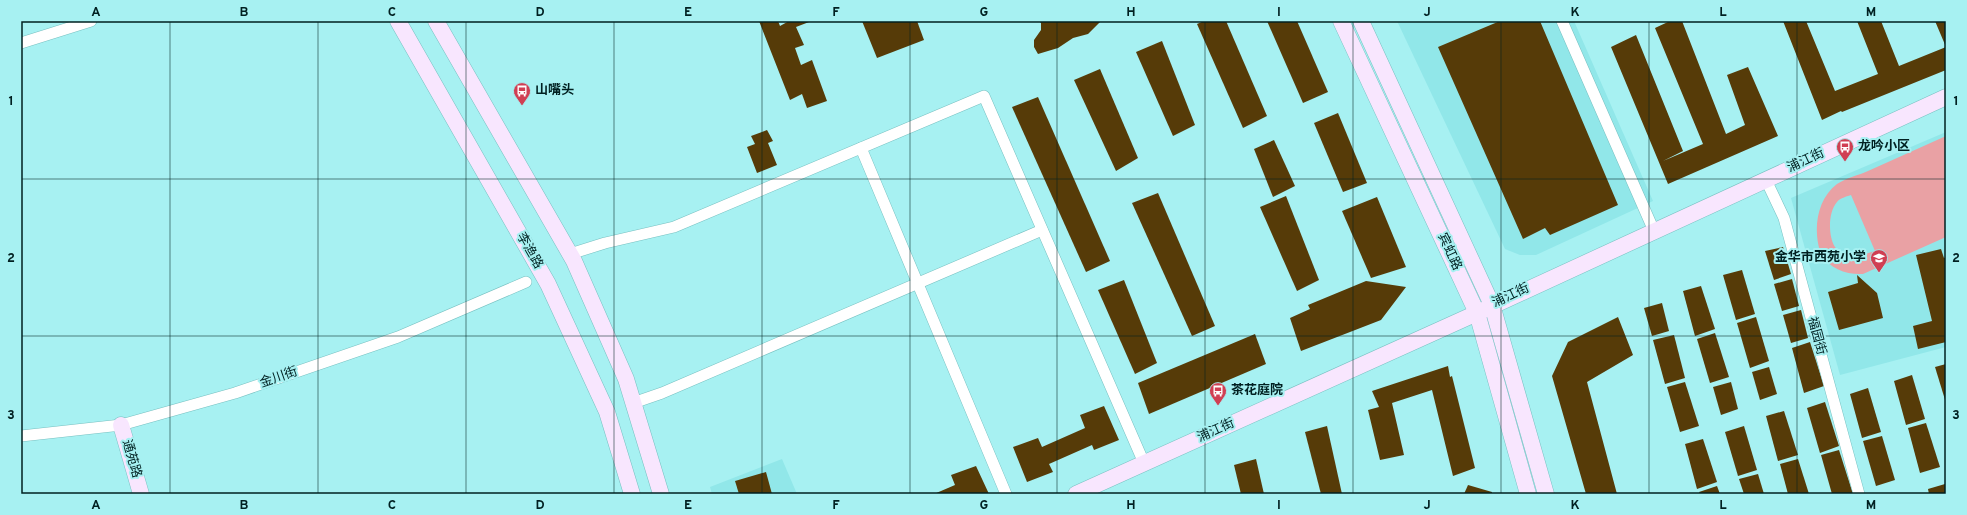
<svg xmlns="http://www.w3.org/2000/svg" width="1967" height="515" viewBox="0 0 1967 515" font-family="Overpass,'Noto Sans SC',sans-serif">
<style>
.built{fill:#91e7e9}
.green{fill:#e9a1a4;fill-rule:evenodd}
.building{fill:#563b08}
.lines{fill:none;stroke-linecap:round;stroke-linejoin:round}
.street-casing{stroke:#77c0c1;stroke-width:12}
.secondary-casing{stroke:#77c0c1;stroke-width:17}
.street{stroke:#fff;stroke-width:11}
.secondary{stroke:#f8e6fe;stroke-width:16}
.grid{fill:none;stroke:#012021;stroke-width:1;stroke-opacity:0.55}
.labels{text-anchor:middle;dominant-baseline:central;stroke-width:4;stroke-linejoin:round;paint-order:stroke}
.poi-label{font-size:13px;font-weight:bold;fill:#012021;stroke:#a7f1f2;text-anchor:start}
.street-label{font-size:13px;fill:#012021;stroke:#a7f1f2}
.neatline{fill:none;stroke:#012021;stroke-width:1.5}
.grid-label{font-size:13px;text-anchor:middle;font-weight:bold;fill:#012021}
</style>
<rect width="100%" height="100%" fill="#a7f1f2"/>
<g class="built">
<path d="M 1397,21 L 1574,21 L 1653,201 L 1536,255 L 1520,255 L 1505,249 Z"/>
<path d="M 1946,132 L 1946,347 L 1840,375 L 1791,198 Z"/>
<path d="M 782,459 L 797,494 L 712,494 L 710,487 Z"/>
</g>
<path class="green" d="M 1946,136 L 1946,237 L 1863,274 C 1846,275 1827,268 1820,251 C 1813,229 1817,199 1837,184 C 1846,178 1859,175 1868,171 C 1894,159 1920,148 1946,136 ZM 1851,195 L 1875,251 L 1862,255 L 1845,256 C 1842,253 1838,251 1835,247 C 1828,236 1828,212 1837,202 C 1840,198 1848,196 1851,195 Z"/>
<g class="building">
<path d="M 759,21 L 778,21 L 780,26 L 789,21 L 808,21 L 809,22 L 796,27 L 804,45 L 795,48 L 801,65 L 812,60 L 827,101 L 807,108 L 802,94 L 790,100 Z"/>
<path d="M 862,21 L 917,21 L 924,40 L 877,58 Z"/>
<path d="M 1039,21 L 1101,21 L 1088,34 L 1073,38 L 1058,48 L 1038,54 L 1034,47 L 1034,40 L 1041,30 L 1041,23 Z"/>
<path d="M 1204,21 L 1226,21 L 1267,116 L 1243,128 L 1197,24 Z"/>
<path d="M 1267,21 L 1297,21 L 1328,92 L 1303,103 Z"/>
<path d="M 1500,21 L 1540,21 L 1618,205 L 1550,235 L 1545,228 L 1523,239 L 1438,47 Z"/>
<path d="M 1670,21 L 1682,21 L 1726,134 L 1745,125 L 1727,75 L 1748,67 L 1778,136 L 1668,184 L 1611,47 L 1636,35 L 1683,151 L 1663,161 L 1703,144 L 1655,28 Z"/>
<path d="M 1783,21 L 1806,21 L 1835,91 L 1878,74 L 1857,21 L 1881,21 L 1899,66 L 1946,47 L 1935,21 L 1946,21 L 1946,70 L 1842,112 L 1841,111 L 1822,120 Z"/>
<path d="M 1162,41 L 1195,125 L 1173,136 L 1136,52 Z"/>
<path d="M 1100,69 L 1138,158 L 1116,171 L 1074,80 Z"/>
<path d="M 1038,97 L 1110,261 L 1086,272 L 1012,107 Z"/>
<path d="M 1338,113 L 1367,183 L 1343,192 L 1314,123 Z"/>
<path d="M 767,130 L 773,141 L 768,143 L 777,165 L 757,173 L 747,147 L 755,144 L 751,136 Z"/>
<path d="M 1274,140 L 1295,186 L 1273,197 L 1254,149 Z"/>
<path d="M 1158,193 L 1215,326 L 1192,336 L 1132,203 Z"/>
<path d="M 1286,196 L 1319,280 L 1297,291 L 1260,207 Z"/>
<path d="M 1377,197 L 1406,267 L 1371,278 L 1342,211 Z"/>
<path d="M 1783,247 L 1791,274 L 1774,280 L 1765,251 Z"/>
<path d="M 1941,249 L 1944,258 L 1946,257 L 1946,342 L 1918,349 L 1913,326 L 1932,321 L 1916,255 Z"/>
<path d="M 1742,270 L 1755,314 L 1736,320 L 1723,275 Z"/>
<path d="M 1857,275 L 1877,293 L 1883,318 L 1839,330 L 1828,292 L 1858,283 Z"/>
<path d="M 1792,279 L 1799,306 L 1782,311 L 1774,284 Z"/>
<path d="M 1124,280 L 1157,363 L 1135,374 L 1098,290 Z"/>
<path d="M 1366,281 L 1406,287 L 1381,320 L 1301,351 L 1290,318 L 1310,309 L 1308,305 Z"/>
<path d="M 1701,286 L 1715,329 L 1695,336 L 1683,291 Z"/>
<path d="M 1662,303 L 1669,331 L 1652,336 L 1644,308 Z"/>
<path d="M 1801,310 L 1808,338 L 1791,343 L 1783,315 Z"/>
<path d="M 1618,317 L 1633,355 L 1587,382 L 1617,494 L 1586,494 L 1552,376 L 1568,342 Z"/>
<path d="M 1756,317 L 1769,361 L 1750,368 L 1737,323 Z"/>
<path d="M 1715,333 L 1729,377 L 1710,383 L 1697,339 Z"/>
<path d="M 1255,334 L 1266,364 L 1149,414 L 1138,383 Z"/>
<path d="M 1674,335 L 1685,378 L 1665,384 L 1653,340 Z"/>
<path d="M 1810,342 L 1824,386 L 1804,393 L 1792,348 Z"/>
<path d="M 1946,364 L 1946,403 L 1935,367 Z"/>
<path d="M 1448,366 L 1450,377 L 1452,376 L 1475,468 L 1453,476 L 1432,390 L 1392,403 L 1404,455 L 1380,460 L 1368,410 L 1379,407 L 1372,391 Z"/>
<path d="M 1769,367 L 1777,394 L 1760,400 L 1752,372 Z"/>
<path d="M 1912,375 L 1925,419 L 1906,425 L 1894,381 Z"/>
<path d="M 1685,382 L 1699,426 L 1680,432 L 1667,387 Z"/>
<path d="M 1731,382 L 1738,409 L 1721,415 L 1713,387 Z"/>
<path d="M 1868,388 L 1881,432 L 1862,438 L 1850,394 Z"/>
<path d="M 1825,402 L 1839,446 L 1820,453 L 1807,408 Z"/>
<path d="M 1104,406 L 1119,440 L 1094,450 L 1092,445 L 1049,464 L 1053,472 L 1027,482 L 1013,447 L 1038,438 L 1042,447 L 1085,428 L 1080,415 Z"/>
<path d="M 1784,411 L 1798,455 L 1778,461 L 1766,416 Z"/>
<path d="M 1926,423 L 1940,467 L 1920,473 L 1908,428 Z"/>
<path d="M 1327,426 L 1342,494 L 1321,494 L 1305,432 Z"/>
<path d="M 1744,426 L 1757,470 L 1738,476 L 1725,432 Z"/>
<path d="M 1882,436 L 1895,480 L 1876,486 L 1863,441 Z"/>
<path d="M 1703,439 L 1717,482 L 1697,489 L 1685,444 Z"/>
<path d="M 1839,450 L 1853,494 L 1832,494 L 1821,455 Z"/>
<path d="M 1256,459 L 1264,494 L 1241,494 L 1234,465 Z"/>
<path d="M 1798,459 L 1809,494 L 1788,494 L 1780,464 Z"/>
<path d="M 976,466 L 989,494 L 934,494 L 955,485 L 951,475 Z"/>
<path d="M 766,472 L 772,494 L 739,494 L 735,481 Z"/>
<path d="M 1758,474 L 1764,494 L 1744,494 L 1739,479 Z"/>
<path d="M 1945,484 L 1946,494 L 1929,494 L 1928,489 Z"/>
<path d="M 1468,485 L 1492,492 L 1492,494 L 1464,494 Z"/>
<path d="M 1717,486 L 1720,494 L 1700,494 L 1699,492 Z"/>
</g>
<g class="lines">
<g class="street-casing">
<g id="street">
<path d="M 1562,21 L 1654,231"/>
<path d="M 21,43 L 91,21"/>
<path d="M 861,148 L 1006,494"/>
<path d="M 1766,180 L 1784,218 L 1859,494"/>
<path d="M 570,254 L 605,243 L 674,227 L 984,96 L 1144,463"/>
<path d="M 633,403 L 662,393 L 1042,230"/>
<path d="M 21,436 L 121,425 L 235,393 L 398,337 L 526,282"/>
</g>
</g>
<g class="secondary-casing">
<g id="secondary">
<path d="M 398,21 L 548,284 L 607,412 L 632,494"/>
<path d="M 436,21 L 574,261 L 626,379 L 661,494"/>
<path d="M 1341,21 L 1477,313 L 1528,494"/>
<path d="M 1361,21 L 1492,305 L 1546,494"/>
<path d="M 121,425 L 141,494"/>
<path d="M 1076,494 L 1477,313 L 1946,97"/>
</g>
</g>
<use href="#street" class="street"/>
<use href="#secondary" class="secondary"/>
</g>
<path class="grid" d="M 170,21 L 170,494M 318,21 L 318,494M 466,21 L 466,494M 614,21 L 614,494M 762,21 L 762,494M 910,21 L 910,494M 1057,21 L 1057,494M 1205,21 L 1205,494M 1353,21 L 1353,494M 1501,21 L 1501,494M 1649,21 L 1649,494M 1797,21 L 1797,494M 21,179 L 1946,179M 21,336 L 1946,336"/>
<defs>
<g id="bus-pin" transform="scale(0.9)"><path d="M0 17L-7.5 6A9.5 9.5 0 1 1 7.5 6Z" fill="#d03f53" stroke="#a7f1f2"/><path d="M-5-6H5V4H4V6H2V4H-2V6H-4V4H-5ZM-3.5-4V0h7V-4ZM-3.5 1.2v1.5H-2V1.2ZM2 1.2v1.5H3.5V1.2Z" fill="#fff"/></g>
<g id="school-pin" transform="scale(0.9)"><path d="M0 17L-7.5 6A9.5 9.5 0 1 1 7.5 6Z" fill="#d03f53" stroke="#a7f1f2"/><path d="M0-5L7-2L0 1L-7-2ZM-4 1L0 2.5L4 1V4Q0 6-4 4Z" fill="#fff"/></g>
</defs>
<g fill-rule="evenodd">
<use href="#bus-pin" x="522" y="91"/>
<use href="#bus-pin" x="1845" y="147"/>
<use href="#school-pin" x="1879" y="258"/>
<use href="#bus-pin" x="1218" y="391"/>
</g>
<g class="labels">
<g class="poi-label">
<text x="535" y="91">山嘴头</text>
<text x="1858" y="147">龙吟小区</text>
<text x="1866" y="258" text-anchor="end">金华市西苑小学</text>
<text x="1231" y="391">茶花庭院</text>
</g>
<g class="street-label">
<text transform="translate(1806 161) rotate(-25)">浦江街</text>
<text transform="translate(529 251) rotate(60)">李渔路</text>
<text transform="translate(1449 252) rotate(65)">宾虹路</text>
<text transform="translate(1511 296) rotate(-25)">浦江街</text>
<text transform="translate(1816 336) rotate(75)">福园街</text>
<text transform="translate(279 378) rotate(-19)">金川街</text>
<text transform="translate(1216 431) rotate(-24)">浦江街</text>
<text transform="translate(131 459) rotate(74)">通苑路</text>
</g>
</g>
<rect width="1967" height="515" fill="none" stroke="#a7f1f2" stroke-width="44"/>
<rect x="22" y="22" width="1923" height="471" class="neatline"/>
<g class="grid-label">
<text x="96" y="16">A</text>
<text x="244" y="16">B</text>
<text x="392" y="16">C</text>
<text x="540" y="16">D</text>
<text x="688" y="16">E</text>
<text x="836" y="16">F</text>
<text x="984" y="16">G</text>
<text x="1131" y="16">H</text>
<text x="1279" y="16">I</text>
<text x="1427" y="16">J</text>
<text x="1575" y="16">K</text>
<text x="1723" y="16">L</text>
<text x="1871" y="16">M</text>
<text x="11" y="105">1</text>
<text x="1956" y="105">1</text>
<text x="11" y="262">2</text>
<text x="1956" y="262">2</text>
<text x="11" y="419">3</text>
<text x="1956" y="419">3</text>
<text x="96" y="509">A</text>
<text x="244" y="509">B</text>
<text x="392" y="509">C</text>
<text x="540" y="509">D</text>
<text x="688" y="509">E</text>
<text x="836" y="509">F</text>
<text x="984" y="509">G</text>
<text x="1131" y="509">H</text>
<text x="1279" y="509">I</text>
<text x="1427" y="509">J</text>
<text x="1575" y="509">K</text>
<text x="1723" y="509">L</text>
<text x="1871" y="509">M</text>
</g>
</svg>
